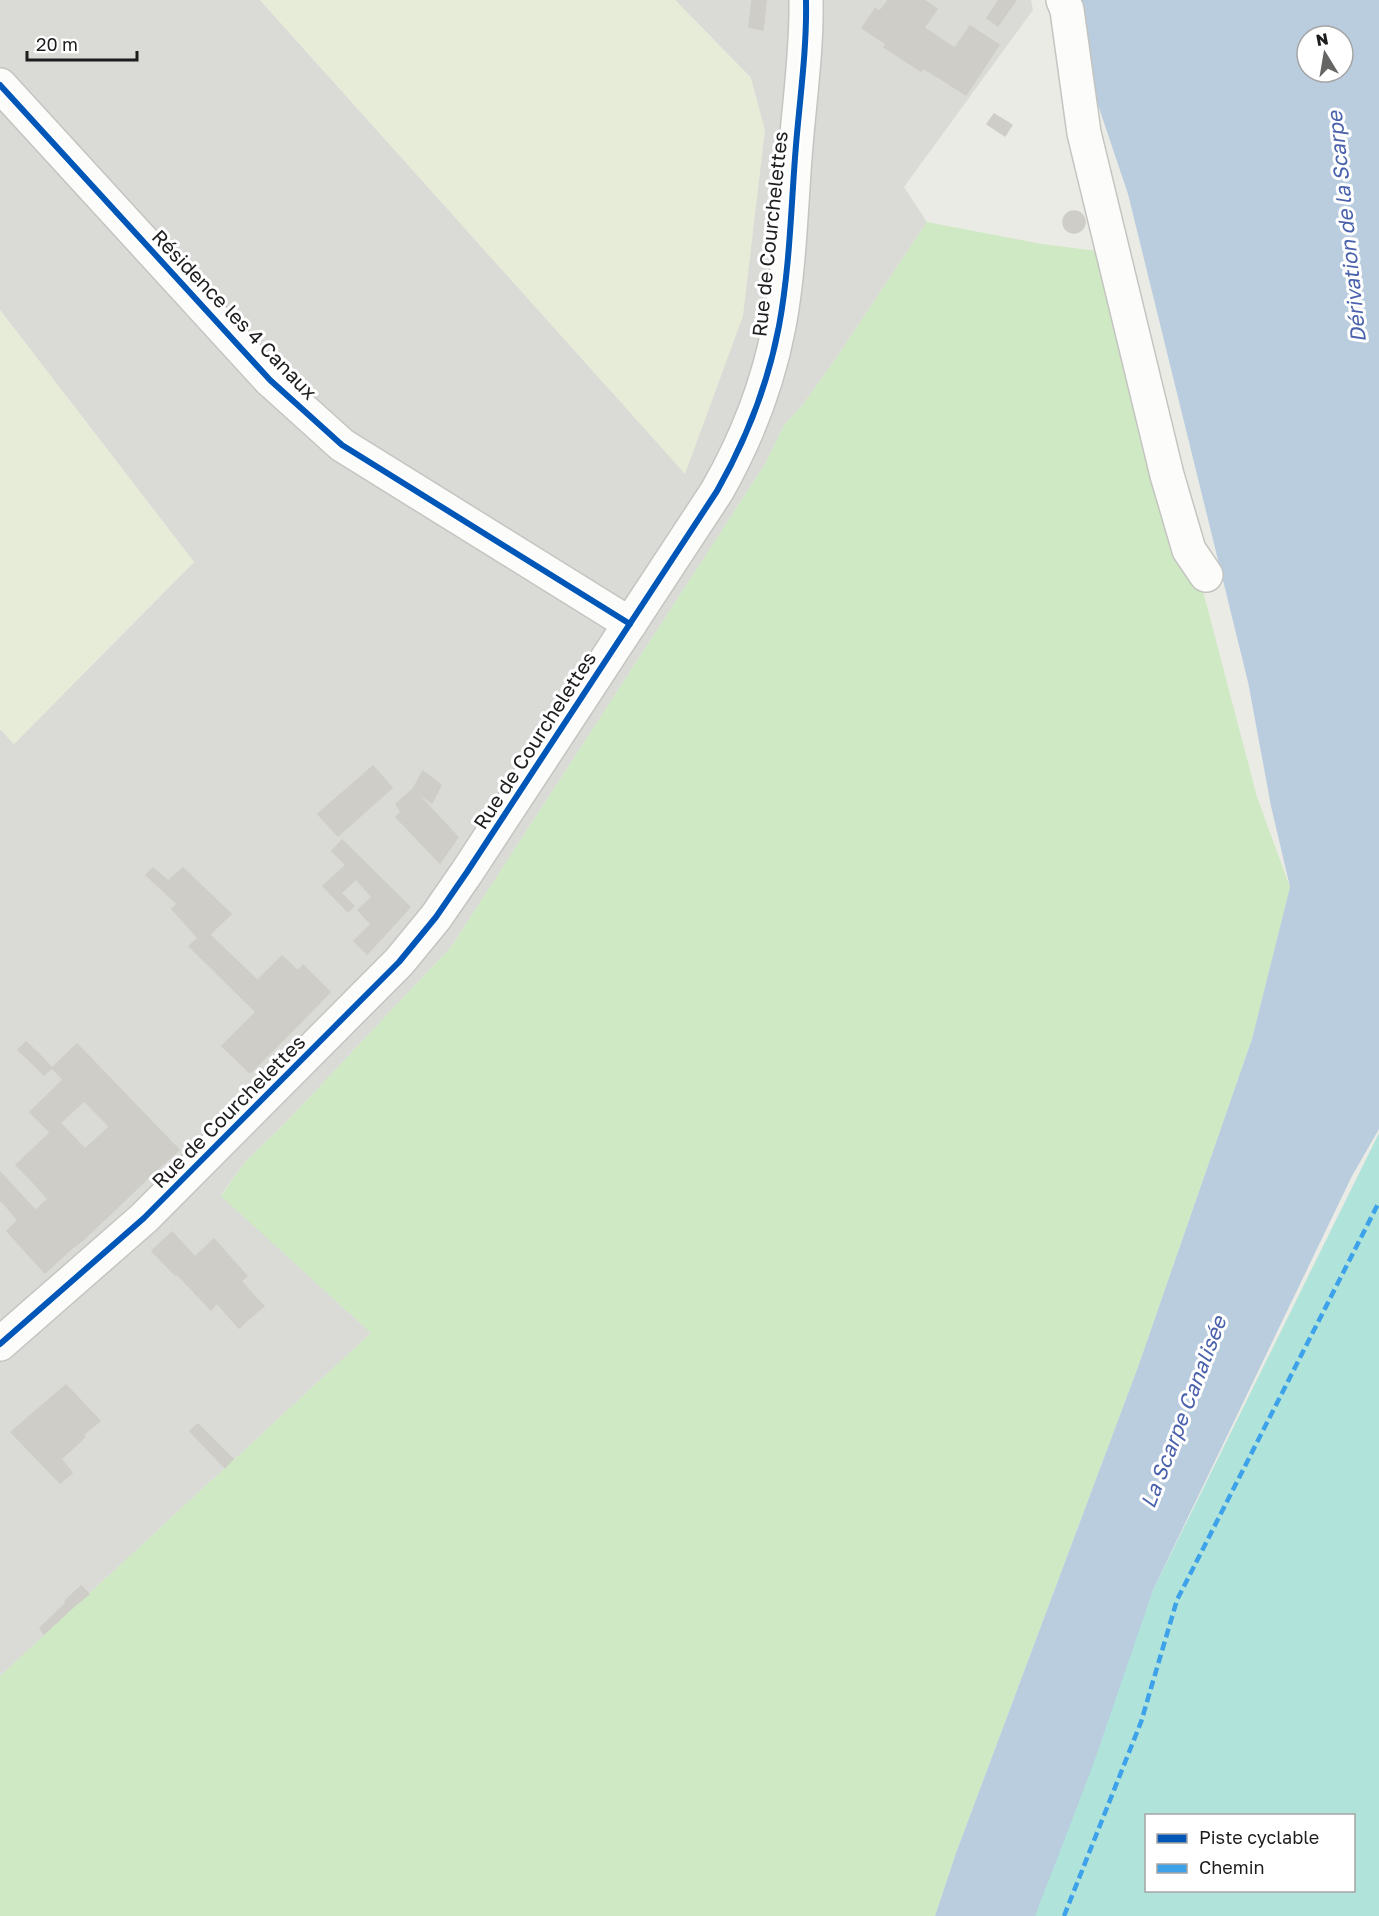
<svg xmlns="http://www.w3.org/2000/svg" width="1379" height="1916" viewBox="0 0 1379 1916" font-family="'Golos Text',sans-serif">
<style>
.residential{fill:#dadad7}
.farmland{fill:#e7ecd8}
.grass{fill:#cee9c3}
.pitch{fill:#b0e3da;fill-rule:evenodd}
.water{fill:#b9cddf;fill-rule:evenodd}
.building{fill:#cecdc8;stroke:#cecdc6;stroke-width:1.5}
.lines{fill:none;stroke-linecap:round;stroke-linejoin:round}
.minor-casing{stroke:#c4c4c1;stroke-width:36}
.minor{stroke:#fcfcfb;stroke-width:33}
.quiet{stroke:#3da2ea;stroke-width:4.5;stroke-dasharray:9 4.5;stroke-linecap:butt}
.cycleway-casing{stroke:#fff;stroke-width:10}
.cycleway{stroke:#0057b8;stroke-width:6}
.labels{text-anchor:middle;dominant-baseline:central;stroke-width:6;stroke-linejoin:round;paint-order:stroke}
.street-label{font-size:20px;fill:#1d1d1d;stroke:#fff}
.water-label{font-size:21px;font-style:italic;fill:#4a62ab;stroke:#fff}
</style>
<rect width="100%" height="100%" fill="#ebebe5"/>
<path class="residential" d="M 0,0 L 260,0 L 685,473 L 751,78 L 675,0 L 1031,0 L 1033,10 L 904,187 L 927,222 L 837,357 L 801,407 L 784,425 L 765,464 L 451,947 L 287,1121 L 245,1162 L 221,1195 L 371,1333 L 0,1676 L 0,729 L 14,744 L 194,562 L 0,310 Z"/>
<g class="farmland">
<path d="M 260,0 L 675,0 L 751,78 L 765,130 L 743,316 L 685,474 Z"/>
<path d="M 0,310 L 194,562 L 14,744 L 0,729 Z"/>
</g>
<path class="grass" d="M 927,222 L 1042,244 L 1113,253 L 1189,550 L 1203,591 L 1257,797 L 1290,887 L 1252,1039 L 1138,1367 L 956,1853 L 935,1916 L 0,1916 L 0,1676 L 371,1333 L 221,1196 L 245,1162 L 287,1121 L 451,947 L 765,464 L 784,425 L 801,407 L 837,357 Z"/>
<path class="pitch" d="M 1379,1133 L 1379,1916 L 1034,1916 L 1153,1590 ZM 1146,1816 L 1354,1816 L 1354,1890 L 1146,1890 Z"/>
<path class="water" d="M 1068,0 L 1379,0 L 1379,1129 L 1352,1176 L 1153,1590 L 1092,1768 L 1035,1916 L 935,1916 L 956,1853 L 1138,1367 L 1252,1039 L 1290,887 L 1271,806 L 1248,682 L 1128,194 L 1094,93 ZM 1307,36 L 1343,36 L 1343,72 L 1307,72 Z"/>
<g class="building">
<path d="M 752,0 L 766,0 L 763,30 L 749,27 Z"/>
<path d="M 888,0 L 906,0 L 900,11 L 887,2 Z"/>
<path d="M 906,0 L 924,0 L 937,9 L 924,28 L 900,11 Z"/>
<path d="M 999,0 L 1016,0 L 998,26 L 987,18 Z"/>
<path d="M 887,2 L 924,28 L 904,60 L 884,47 L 886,44 L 862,28 L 875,9 L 880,11 Z"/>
<path d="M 970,26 L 999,45 L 966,95 L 946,82 L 960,62 L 955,59 L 959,51 L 955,48 Z"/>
<path d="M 924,28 L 959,51 L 955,59 L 960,62 L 946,82 L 923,68 L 921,71 L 904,60 Z"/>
<path d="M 994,114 L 1012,125 L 1005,136 L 987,124 Z"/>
<circle cx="1074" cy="222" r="11"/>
<path d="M 373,766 L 392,788 L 338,836 L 318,814 Z"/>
<path d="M 423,771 L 441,785 L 432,803 L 413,789 Z"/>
<path d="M 413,789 L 458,837 L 440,863 L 396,817 L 401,812 L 396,804 Z"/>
<path d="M 342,840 L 410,907 L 383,937 L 358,910 L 372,897 L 356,879 L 341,893 L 354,906 L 348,912 L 323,886 L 346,865 L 332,851 Z"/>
<path d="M 153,868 L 168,881 L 183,868 L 231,914 L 210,934 L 146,875 Z"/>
<path d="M 177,904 L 188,914 L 182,920 L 172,909 Z"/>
<path d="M 188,914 L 301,1022 L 250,1073 L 222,1046 L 256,1012 L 189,946 L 198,938 L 182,920 Z"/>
<path d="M 371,924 L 383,937 L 367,954 L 354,941 Z"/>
<path d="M 282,956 L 298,971 L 303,965 L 330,992 L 301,1022 L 258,980 Z"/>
<path d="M 26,1042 L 38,1053 L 30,1061 L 18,1050 Z"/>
<path d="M 77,1044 L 179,1150 L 154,1172 L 52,1068 Z"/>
<path d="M 38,1053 L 52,1068 L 44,1075 L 30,1061 Z"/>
<path d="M 63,1080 L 84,1101 L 60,1123 L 85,1149 L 109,1127 L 154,1172 L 121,1204 L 30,1112 Z"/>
<path d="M 51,1132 L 121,1204 L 84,1239 L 48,1199 L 75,1175 L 58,1156 L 32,1181 L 16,1165 Z"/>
<path d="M 58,1156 L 75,1175 L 48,1199 L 32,1181 Z"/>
<path d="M 0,1172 L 71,1249 L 45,1273 L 7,1231 L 18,1220 L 5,1205 L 10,1199 L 0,1188 Z"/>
<path d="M 0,1188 L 10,1199 L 5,1205 L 0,1200 Z"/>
<path d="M 48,1199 L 84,1239 L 71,1249 L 35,1211 Z"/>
<path d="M 172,1232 L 195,1257 L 175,1275 L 152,1251 Z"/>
<path d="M 214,1239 L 247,1276 L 241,1281 L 254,1296 L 241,1307 L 195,1257 Z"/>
<path d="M 195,1257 L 241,1307 L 230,1318 L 217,1303 L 211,1310 L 177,1274 Z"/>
<path d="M 254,1296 L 264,1306 L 251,1317 L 241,1307 Z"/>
<path d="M 241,1307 L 251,1317 L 239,1328 L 230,1318 Z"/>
<path d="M 66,1385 L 100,1421 L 83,1435 L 85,1437 L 61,1459 L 72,1473 L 60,1483 L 11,1432 Z"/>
<path d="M 198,1424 L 233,1459 L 225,1468 L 190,1431 Z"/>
<path d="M 81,1586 L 89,1594 L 72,1608 L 65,1601 Z"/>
<path d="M 66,1603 L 72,1608 L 44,1634 L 40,1628 Z"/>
</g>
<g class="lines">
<g class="minor-casing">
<g id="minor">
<path d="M 1063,0 L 1067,10 L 1084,133 L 1167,475 L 1189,550 L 1206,575"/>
<path d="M 0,85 L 270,380 L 342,445 L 630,624"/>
<path d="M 0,1344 L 144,1218 L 399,962 L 436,917 L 467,872 L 717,491 C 746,440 768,384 779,326 C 790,267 791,205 796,145 C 800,97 807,48 806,0"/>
</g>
</g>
<use href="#minor" class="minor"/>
<path class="quiet" d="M 1064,1916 L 1141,1722 L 1177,1600 L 1379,1202"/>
<g class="cycleway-casing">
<g id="cycleway">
<path d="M 0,85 L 270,380 L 342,445 L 630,624"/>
<path d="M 0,1344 L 144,1218 L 399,962 L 436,917 L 467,872 L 717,491 C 746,440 768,384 779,326 C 790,267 791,205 796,145 C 800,97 807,48 806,0"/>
</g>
</g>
<use href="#cycleway" class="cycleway"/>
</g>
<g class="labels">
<g class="street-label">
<text transform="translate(769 234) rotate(-84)">Rue de Courchelettes</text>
<text transform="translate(235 314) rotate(46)">Résidence les 4 Canaux</text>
<text transform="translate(534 740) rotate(-57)">Rue de Courchelettes</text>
<text transform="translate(228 1111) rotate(-45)">Rue de Courchelettes</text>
</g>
<g class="water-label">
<text transform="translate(1346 227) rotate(-96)">Dérivation de la Scarpe</text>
<text transform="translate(1183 1412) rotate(-69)">La Scarpe Canalisée</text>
</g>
</g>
<rect x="1145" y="1814" width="210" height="78" fill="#ffffff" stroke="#a5a5a5" stroke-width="1.5"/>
<rect x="1157" y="1834" width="30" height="9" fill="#0057b8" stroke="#a5a5a5" stroke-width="1.5"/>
<text x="1199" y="1844" font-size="18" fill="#1d1d1d">Piste cyclable</text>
<rect x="1157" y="1864" width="30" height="9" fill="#3da2ea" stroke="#a5a5a5" stroke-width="1.5"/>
<text x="1199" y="1874" font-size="18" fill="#1d1d1d">Chemin</text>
<g transform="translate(1325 54) rotate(349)"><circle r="28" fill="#ffffff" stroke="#a5a5a5" stroke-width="1.5"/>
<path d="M0-4.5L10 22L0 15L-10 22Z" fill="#656563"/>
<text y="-9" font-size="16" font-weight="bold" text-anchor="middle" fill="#1d1d1d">N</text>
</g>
<path d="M27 51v9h110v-9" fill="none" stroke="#1d1d1d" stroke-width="3"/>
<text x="36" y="51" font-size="18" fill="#1d1d1d" stroke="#ffffff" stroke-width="4.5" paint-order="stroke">20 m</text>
</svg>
